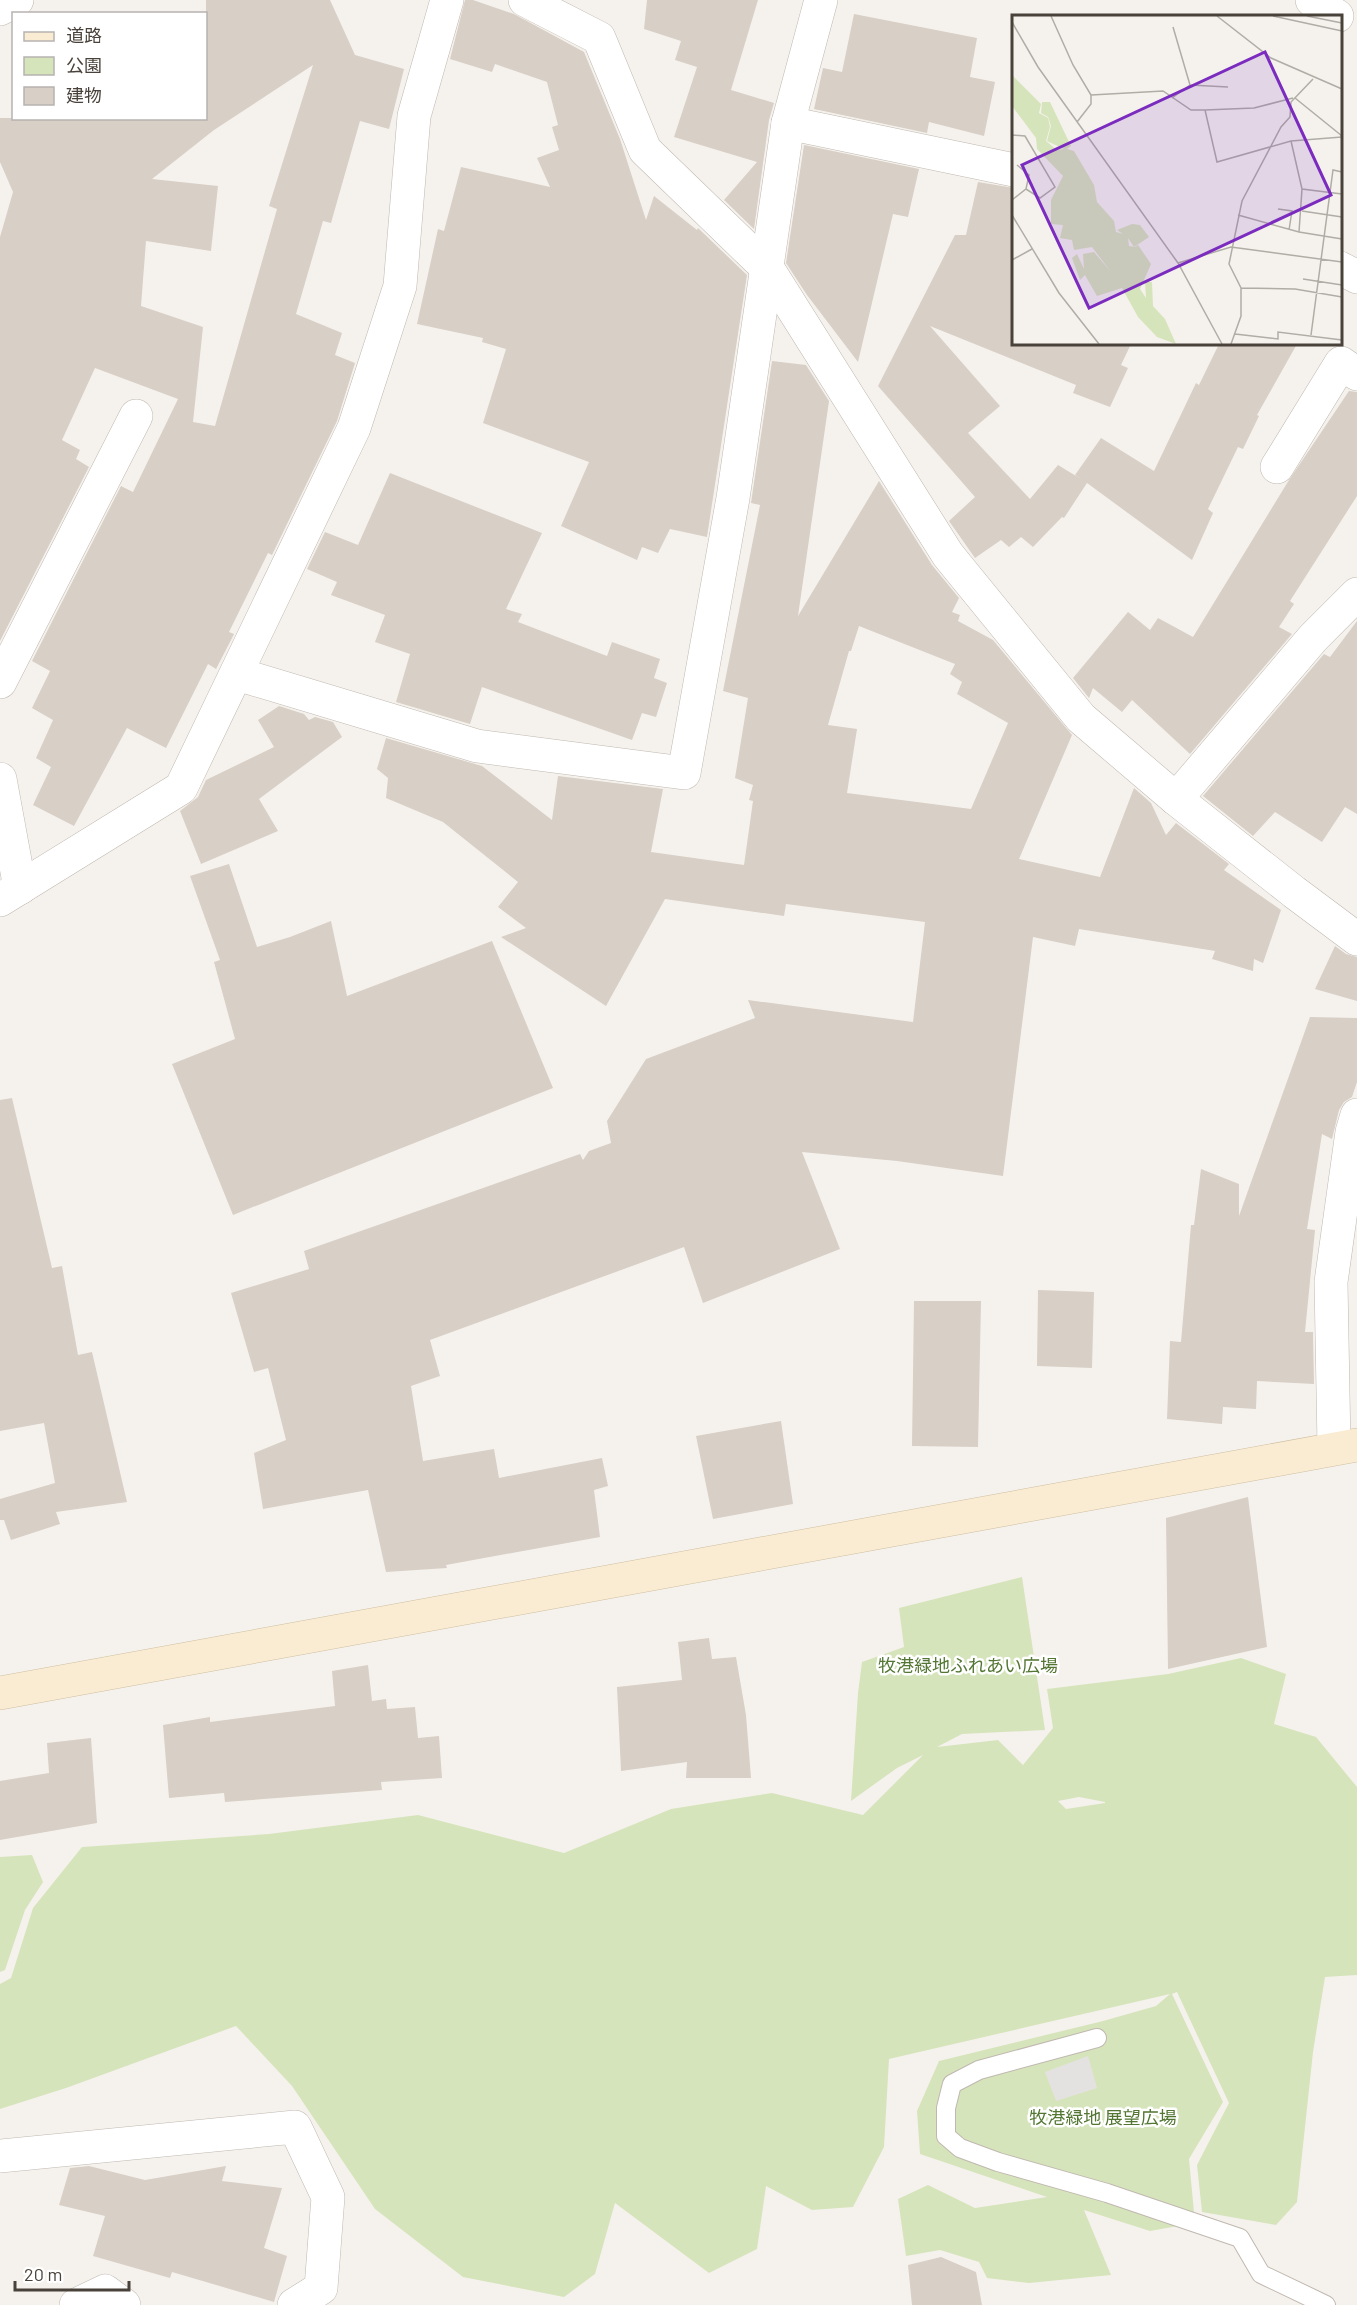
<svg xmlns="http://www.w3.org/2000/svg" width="1357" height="2305" viewBox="0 0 1357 2305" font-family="Barlow,'Noto Sans JP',sans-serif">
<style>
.green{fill:#d6e4bb;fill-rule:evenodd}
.parking{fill:#e4e2e0}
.building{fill:#d8cfc6;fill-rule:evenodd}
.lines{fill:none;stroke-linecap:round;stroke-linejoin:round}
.lane-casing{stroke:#c0b8b0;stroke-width:20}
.street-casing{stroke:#c0b8b0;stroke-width:34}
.secondary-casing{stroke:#cfbfa1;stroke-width:34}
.lane{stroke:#fff;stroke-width:18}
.street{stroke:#fff;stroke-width:33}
.secondary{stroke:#faecd2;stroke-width:33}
.labels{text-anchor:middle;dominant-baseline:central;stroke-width:5;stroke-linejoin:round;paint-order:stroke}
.park-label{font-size:18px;fill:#537633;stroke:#fff}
.inset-road{fill:none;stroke:#b0aca6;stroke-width:1.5}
.view{fill:#7b2cbf;fill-opacity:0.15;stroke:#7b2cbf;stroke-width:3}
.inset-edge{fill:none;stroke:#49423b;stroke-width:3}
</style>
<rect width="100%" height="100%" fill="#f5f2ed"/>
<g class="green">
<path d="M 1022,1577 L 1045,1730 L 962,1734 L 937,1747 L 998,1740 L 1023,1765 L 1053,1728 L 1047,1689 L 1168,1674 L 1241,1658 L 1286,1674 L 1274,1724 L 1316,1737 L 1357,1787 L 1357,1975 L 1325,1977 L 1313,2052 L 1297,2202 L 1276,2225 L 1202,2212 L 1197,2165 L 1229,2103 L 1177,1992 L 1172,1994 L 1223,2102 L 1189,2159 L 1195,2223 L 1150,2231 L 1084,2210 L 1111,2275 L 1029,2283 L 987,2278 L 979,2262 L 940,2250 L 906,2256 L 898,2199 L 928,2185 L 975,2208 L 1047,2197 L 920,2154 L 917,2111 L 939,2061 L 1103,2021 L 1156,2006 L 1170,1994 L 889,2059 L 884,2147 L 853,2207 L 812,2210 L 766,2186 L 757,2249 L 709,2273 L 615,2203 L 595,2274 L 564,2297 L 463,2277 L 375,2209 L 292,2086 L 236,2026 L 66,2088 L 0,2109 L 0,1984 L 11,1978 L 33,1908 L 82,1847 L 269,1834 L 418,1815 L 564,1853 L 671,1809 L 772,1793 L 863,1815 L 923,1755 L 897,1768 L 851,1801 L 858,1693 L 862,1662 L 904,1647 L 899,1608 ZM 1079,1797 L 1105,1802 L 1105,1803 L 1066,1809 L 1058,1801 Z"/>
<path d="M 32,1855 L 43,1882 L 25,1910 L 5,1970 L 0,1972 L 0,1857 Z"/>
</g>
<path class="parking" d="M 1088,2056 L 1097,2088 L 1056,2101 L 1045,2072 Z"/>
<g class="building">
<path d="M 206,0 L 330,0 L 355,55 L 404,69 L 389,129 L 360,121 L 331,223 L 323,221 L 296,314 L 342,333 L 335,355 L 355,363 L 337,421 L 272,555 L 268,553 L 229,632 L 234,634 L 230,642 L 216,669 L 208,664 L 166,748 L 127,728 L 74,826 L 33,805 L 51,767 L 36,758 L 53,720 L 32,708 L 50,671 L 32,661 L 121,486 L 133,492 L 178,399 L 95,368 L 62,440 L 80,450 L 76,459 L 89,467 L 0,641 L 0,237 L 13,192 L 0,162 L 0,118 L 206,118 ZM 313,65 L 269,206 L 277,209 L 215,426 L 193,422 L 203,327 L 141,306 L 146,241 L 211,251 L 218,186 L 152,179 L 214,130 Z"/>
<path d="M 465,0 L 473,0 L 514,14 L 584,52 L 620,139 L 646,220 L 654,196 L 697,230 L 698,228 L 747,275 L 707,537 L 670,529 L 658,553 L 642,547 L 637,560 L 561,526 L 589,462 L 483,423 L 506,349 L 482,342 L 483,338 L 417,324 L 438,229 L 444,231 L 461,167 L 550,187 L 537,158 L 559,150 L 552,127 L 558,125 L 547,82 L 495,64 L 492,72 L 450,59 Z"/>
<path d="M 647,0 L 758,0 L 731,90 L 774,103 L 769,120 L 754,229 L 724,200 L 757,162 L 674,137 L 697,67 L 675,60 L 681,41 L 644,29 Z"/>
<path d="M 854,14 L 977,38 L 970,77 L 995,82 L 984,136 L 929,122 L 927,133 L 814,109 L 823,68 L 842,72 Z"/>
<path d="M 804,145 L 919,169 L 908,217 L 893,214 L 858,362 L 807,295 L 786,263 Z"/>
<path d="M 978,182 L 1014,188 L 1014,344 L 1131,344 L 1121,365 L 1128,368 L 1110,407 L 1073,393 L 1076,385 L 930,326 L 1000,406 L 968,433 L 1030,499 L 1058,465 L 1081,479 L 1075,475 L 1101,438 L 1154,471 L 1196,383 L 1199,385 L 1219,344 L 1297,344 L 1257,415 L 1259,416 L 1243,449 L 1238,447 L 1208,509 L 1213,513 L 1192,560 L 1087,483 L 1064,518 L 1062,517 L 1033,547 L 1021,537 L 1009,547 L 1001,540 L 975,558 L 949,521 L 975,497 L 878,386 L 955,235 L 966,235 Z"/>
<path d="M 772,361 L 806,365 L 829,401 L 798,616 L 879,481 L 932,565 L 959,598 L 952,612 L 960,615 L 958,621 L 993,640 L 1072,735 L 1019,859 L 1100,877 L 1134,788 L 1151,803 L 1166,835 L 1176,823 L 1229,864 L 1224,870 L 1281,910 L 1263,963 L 1254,959 L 1253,971 L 1212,959 L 1215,951 L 1079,929 L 1075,946 L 1033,937 L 1003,1176 L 897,1161 L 802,1152 L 840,1249 L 703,1303 L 684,1247 L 430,1340 L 440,1376 L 411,1386 L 423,1461 L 494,1449 L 499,1478 L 602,1458 L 608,1486 L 594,1490 L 600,1537 L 446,1565 L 447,1568 L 386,1572 L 368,1490 L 263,1509 L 254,1453 L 286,1440 L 268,1368 L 254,1372 L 231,1293 L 309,1269 L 304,1251 L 580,1154 L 583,1160 L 589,1151 L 611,1143 L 607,1121 L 646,1059 L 755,1018 L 748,1000 L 913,1022 L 925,922 L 786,904 L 784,916 L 665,899 L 606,1006 L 501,937 L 526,928 L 498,907 L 518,882 L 443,822 L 386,798 L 388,778 L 377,769 L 386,738 L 482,766 L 552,820 L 558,776 L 663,789 L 651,852 L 744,865 L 753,801 L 749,800 L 753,785 L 735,778 L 748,698 L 723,691 L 760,505 L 751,503 ZM 859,626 L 955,664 L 950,674 L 962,682 L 957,694 L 1008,723 L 971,809 L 847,793 L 857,729 L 828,725 L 849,651 L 851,651 Z"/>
<path d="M 1349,391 L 1357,392 L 1357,496 L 1290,601 L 1294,604 L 1279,627 L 1292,634 L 1190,754 L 1132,700 L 1122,712 L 1093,688 L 1089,698 L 1073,678 L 1128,612 L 1150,630 L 1158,618 L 1193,637 L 1289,480 Z"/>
<path d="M 390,473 L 542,533 L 506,609 L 522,614 L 518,622 L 607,656 L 612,642 L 660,659 L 654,678 L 667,683 L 656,717 L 642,713 L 632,740 L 482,687 L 470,724 L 396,702 L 410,654 L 375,642 L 385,615 L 331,595 L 337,582 L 307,569 L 325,532 L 358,545 Z"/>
<path d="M 1357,621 L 1357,814 L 1345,807 L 1322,842 L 1275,812 L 1253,836 L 1203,796 L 1324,654 L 1330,657 Z"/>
<path d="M 279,706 L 304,714 L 309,720 L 315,717 L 333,722 L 342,737 L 259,799 L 278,831 L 201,864 L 180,811 L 198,797 L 206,780 L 274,747 L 258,720 Z"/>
<path d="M 229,864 L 257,947 L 290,937 L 331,921 L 347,996 L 492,941 L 553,1088 L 233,1215 L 172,1064 L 235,1039 L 214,962 L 220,960 L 190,876 Z"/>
<path d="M 1335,946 L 1346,954 L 1357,957 L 1357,1001 L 1315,989 Z"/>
<path d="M 1310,1017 L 1357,1018 L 1357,1082 L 1352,1097 L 1344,1102 L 1339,1110 L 1332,1139 L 1322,1134 L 1307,1229 L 1315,1230 L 1305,1332 L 1313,1332 L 1314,1384 L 1257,1381 L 1256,1409 L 1223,1407 L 1222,1424 L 1167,1419 L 1170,1341 L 1181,1342 L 1191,1225 L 1194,1225 L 1201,1169 L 1239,1184 L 1239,1216 Z"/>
<path d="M 12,1098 L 52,1268 L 62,1266 L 78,1355 L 92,1352 L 127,1502 L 56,1512 L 60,1524 L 11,1540 L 4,1520 L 0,1520 L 0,1499 L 55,1483 L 44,1423 L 0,1431 L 0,1100 Z"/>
<path d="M 1038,1290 L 1094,1292 L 1092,1368 L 1037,1366 Z"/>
<path d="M 914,1301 L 981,1301 L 978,1447 L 912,1446 Z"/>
<path d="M 781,1421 L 793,1504 L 713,1519 L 696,1436 Z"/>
<path d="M 1248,1497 L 1267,1647 L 1168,1669 L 1166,1518 Z"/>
<path d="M 709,1638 L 712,1659 L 736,1657 L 746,1715 L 751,1778 L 686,1778 L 687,1762 L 621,1771 L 617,1687 L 682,1680 L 678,1642 Z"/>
<path d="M 368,1665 L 372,1701 L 386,1699 L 387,1709 L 415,1707 L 418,1738 L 439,1736 L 442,1778 L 381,1782 L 382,1790 L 225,1802 L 224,1793 L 169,1798 L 163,1725 L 210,1717 L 210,1722 L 335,1706 L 332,1671 Z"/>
<path d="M 91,1738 L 97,1823 L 0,1840 L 0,1781 L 49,1773 L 47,1743 Z"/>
<path d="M 89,2166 L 145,2180 L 226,2166 L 222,2181 L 282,2188 L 264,2248 L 287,2256 L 274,2302 L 172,2272 L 170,2278 L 93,2256 L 105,2216 L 59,2205 L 70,2168 Z"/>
<path d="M 941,2257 L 976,2272 L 982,2305 L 912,2305 L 908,2265 Z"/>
</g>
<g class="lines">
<g class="lane-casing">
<path id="lane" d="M 1097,2038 L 979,2070 L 952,2084 L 946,2108 L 946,2136 L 960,2148 L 998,2162 L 1107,2193 L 1240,2238 L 1261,2274 L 1326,2305"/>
</g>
<g class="street-casing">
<g id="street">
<path d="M 525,0 L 599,38 L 645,150 L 768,269 L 948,555 L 1081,718 L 1176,799 L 1294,892 L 1357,939"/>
<path d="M 1312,0 L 1337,16"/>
<path d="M 0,9 L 17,0"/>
<path d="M 788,123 L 1014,170"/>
<path d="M 1340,268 L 1357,277"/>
<path d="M 1277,467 L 1341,363 L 1357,374"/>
<path d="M 237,674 L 477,746 L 684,773 L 733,498 L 788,123 L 821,0"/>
<path d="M 0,682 L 136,416"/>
<path d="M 0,779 L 20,888"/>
<path d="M 1176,799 L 1313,638 L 1357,594"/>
<path d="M 0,900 L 181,788 L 354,428 L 400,286 L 414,116 L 447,0"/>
<path d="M 1334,1447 L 1331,1282 L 1352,1132 L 1357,1115"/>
<path d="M 0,2156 L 295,2127 L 328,2197 L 321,2288 L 294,2305"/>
<path d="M 76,2305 L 105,2291 L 124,2305"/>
</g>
</g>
<g class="secondary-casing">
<path id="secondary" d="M 0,1693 L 1357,1445"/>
</g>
<use href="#lane" class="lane"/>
<use href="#street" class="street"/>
<use href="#secondary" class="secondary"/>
</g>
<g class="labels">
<g class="park-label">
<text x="968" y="1665">牧港緑地ふれあい広場</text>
<text x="1103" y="2117">牧港緑地 展望広場</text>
</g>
</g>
<g transform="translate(1012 15)">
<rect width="330" height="330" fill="#f5f2ed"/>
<path d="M 0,60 L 29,89 L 27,98 L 36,103 L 38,112 L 34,126 L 45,135 L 52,134 L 35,126 L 39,111 L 36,102 L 29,98 L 30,87 L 38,87 L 59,131 L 55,134 L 62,136 L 82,170 L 85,187 L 102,206 L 104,217 L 111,219 L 105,215 L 120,209 L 128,210 L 137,222 L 122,232 L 116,223 L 117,231 L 123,232 L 126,230 L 139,249 L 128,274 L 134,283 L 133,267 L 140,267 L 141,291 L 153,304 L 164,329 L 145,322 L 126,302 L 110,273 L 85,281 L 73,260 L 68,265 L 60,243 L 65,239 L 72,254 L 71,239 L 82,237 L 99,257 L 80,232 L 62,235 L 60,225 L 48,223 L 51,210 L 39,209 L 39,185 L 51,161 L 25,134 L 24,123 L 0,91 Z" fill="#d6e4bb"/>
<path class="inset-road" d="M 39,1 L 61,50 L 79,80 L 79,89 L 65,107M 205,1 L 259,43 L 330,74M 261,1 L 330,16M 295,1 L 330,8M 0,7 L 26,52 L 166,248 L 210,329M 161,12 L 178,70M 79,80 L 151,76 L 179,95 L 193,95 L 242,93 L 281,83M 160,83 L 178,70 L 216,72M 283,83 L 330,121M 193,95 L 205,147 L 279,126 L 330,122M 0,120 L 13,121 L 43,172 L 28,183 L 14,174 L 0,185M 279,126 L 290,174 L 330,179M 5,150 L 17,160 L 14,174M 266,194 L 280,196 L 277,215M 290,196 L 330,202M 0,200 L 47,278 L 87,329M 226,200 L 287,217 L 330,224M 287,217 L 290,174M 0,245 L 20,234M 166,248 L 219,232 L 330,247M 291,264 L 330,270M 229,273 L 283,274 L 330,282M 223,319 L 266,324 L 266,317 L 330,325M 299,320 L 321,155 L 330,157M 219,329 L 229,301 L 229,273 L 217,249 L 230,186 L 269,112 L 278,102 L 279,87 L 301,64"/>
<path class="view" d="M 253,37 L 319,180 L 77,293 L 10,150 Z"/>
<rect width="330" height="330" class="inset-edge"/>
</g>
<rect x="12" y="12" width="195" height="108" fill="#ffffff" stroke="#b6b3b1" stroke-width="1.5"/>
<rect x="24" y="32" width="30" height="9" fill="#faecd2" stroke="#b6b3b1" stroke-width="1.5"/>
<text x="66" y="42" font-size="18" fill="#49423b">道路</text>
<rect x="24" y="57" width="30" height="18" fill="#d6e4bb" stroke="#b6b3b1" stroke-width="1.5"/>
<text x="66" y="72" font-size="18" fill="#49423b">公園</text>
<rect x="24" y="87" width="30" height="18" fill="#d8cfc6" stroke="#b6b3b1" stroke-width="1.5"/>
<text x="66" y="102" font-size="18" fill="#49423b">建物</text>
<path d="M15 2281v9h114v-9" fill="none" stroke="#49423b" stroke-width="3"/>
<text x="24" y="2281" font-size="18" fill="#49423b" stroke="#ffffff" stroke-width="4.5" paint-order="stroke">20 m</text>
</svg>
